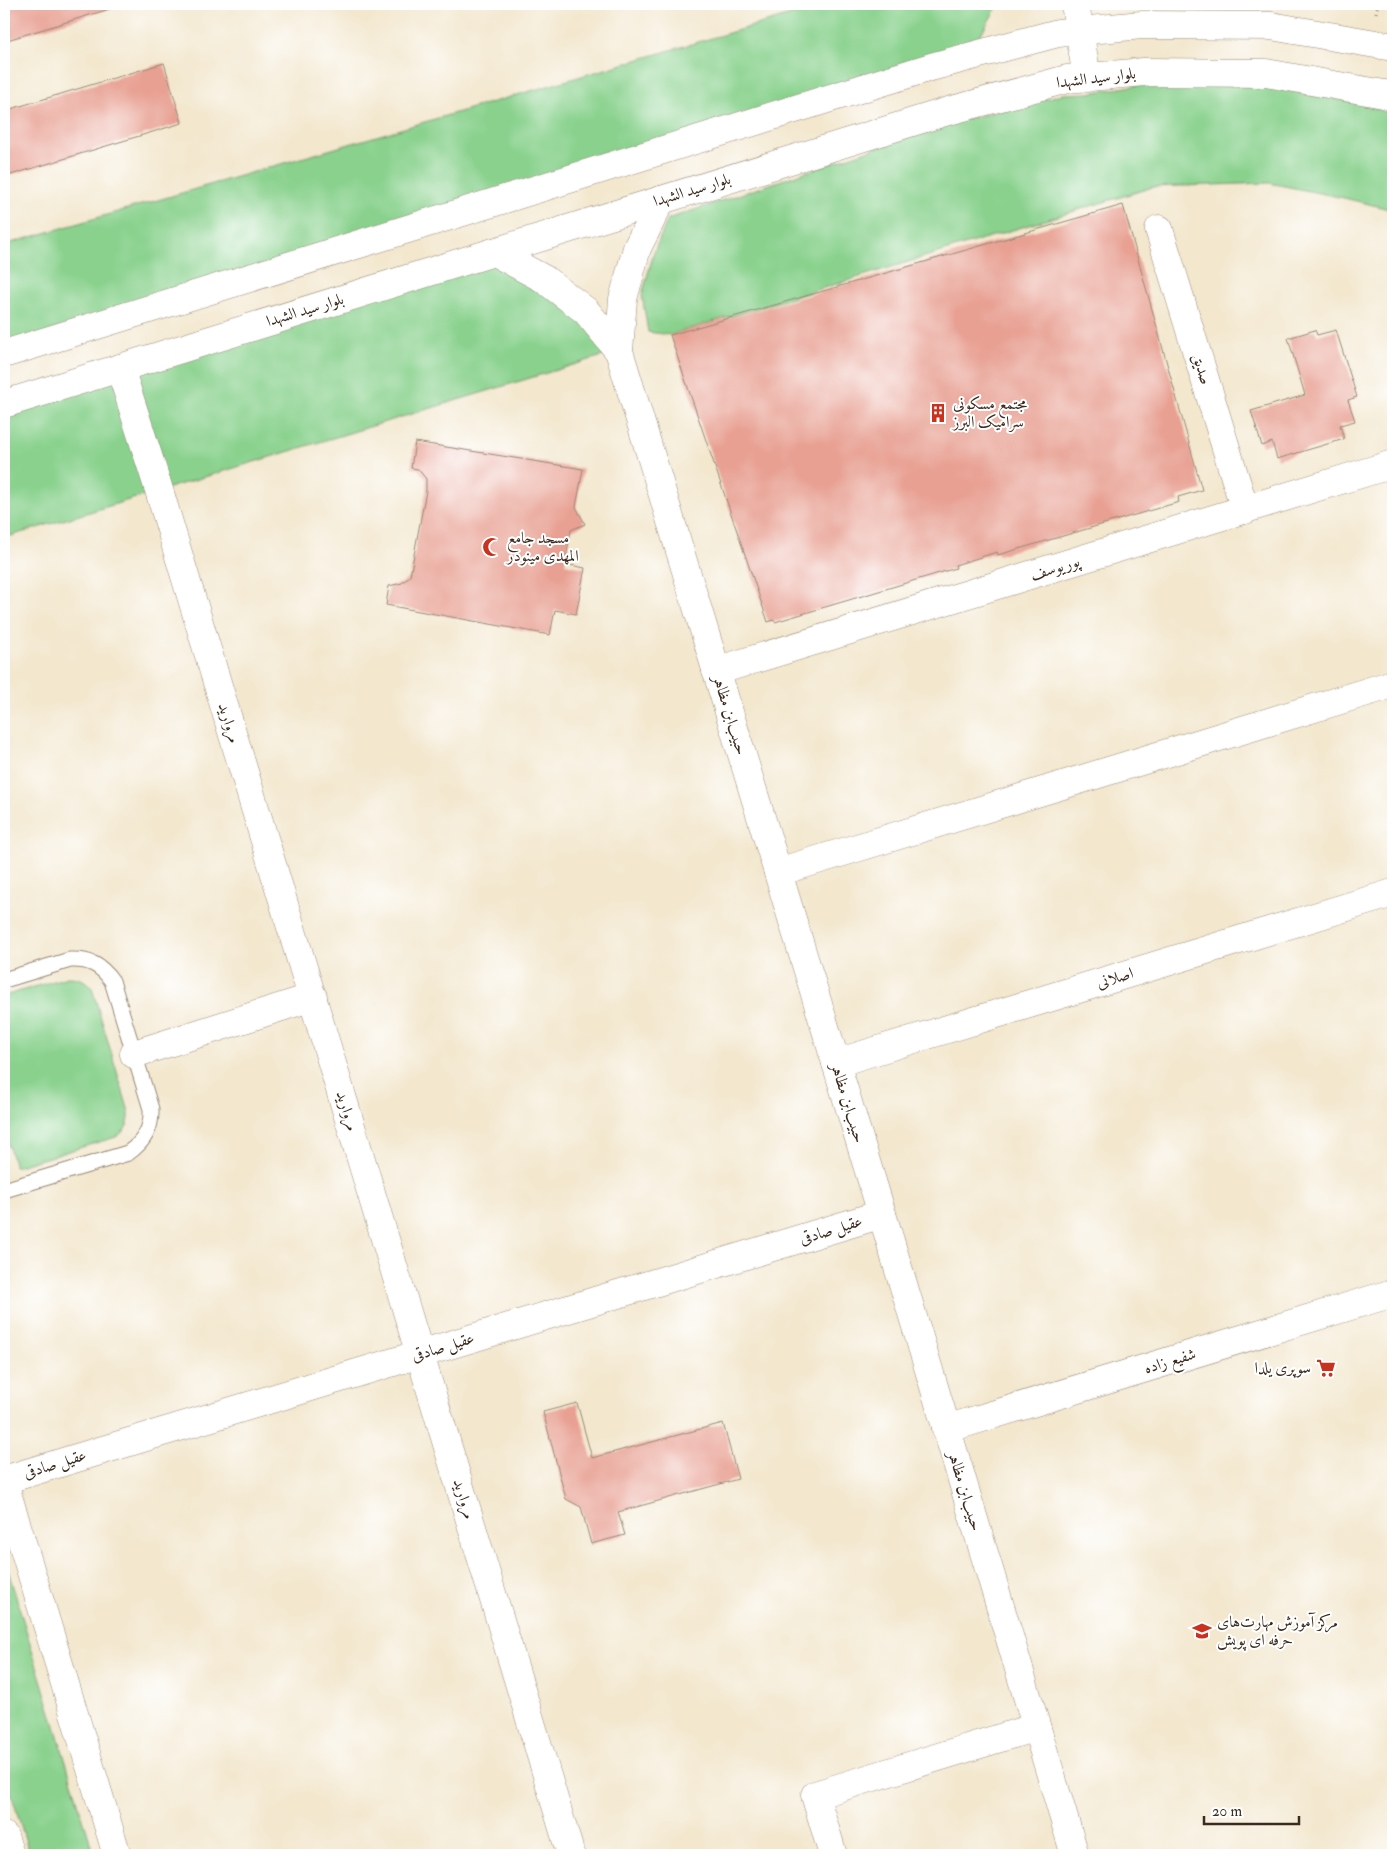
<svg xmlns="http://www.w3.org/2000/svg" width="1397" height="1859" viewBox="0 0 1397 1859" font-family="'IM FELL Double Pica',Amiri,serif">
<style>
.green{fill:#89d18d;stroke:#627e56}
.building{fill:#e8a093}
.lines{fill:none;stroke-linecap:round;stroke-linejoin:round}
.service-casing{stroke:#978876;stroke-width:17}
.minor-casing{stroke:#978876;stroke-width:29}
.tertiary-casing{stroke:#978876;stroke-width:29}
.secondary-casing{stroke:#978876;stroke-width:29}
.path{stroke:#978876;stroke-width:3;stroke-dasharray:1 4;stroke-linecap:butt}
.service{stroke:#fff;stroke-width:15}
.minor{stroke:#fff;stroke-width:28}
.tertiary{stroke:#fff;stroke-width:28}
.secondary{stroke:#fff;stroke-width:28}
.labels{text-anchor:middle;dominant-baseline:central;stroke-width:4;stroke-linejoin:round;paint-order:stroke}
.street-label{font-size:16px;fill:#3b2a1e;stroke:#fff}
.poi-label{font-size:16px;fill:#3b2a1e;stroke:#fff;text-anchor:start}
</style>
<rect width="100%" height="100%" fill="#fff"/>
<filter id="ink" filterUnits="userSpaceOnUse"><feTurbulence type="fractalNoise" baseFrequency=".02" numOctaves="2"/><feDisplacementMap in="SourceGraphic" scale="10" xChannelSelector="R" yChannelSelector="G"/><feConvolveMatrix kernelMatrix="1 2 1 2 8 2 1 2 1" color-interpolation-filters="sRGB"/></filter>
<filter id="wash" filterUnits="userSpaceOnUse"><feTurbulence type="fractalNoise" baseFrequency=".0096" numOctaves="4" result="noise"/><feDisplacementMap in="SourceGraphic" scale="20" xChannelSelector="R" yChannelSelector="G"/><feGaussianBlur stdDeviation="1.12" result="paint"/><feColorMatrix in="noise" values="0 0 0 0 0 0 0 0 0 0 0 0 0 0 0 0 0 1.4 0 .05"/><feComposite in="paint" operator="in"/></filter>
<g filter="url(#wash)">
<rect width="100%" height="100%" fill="#f3e7ce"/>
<g class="green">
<path d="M 828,4 L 999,4 L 982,32 L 961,59 L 4,354 L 4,245 Z"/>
<path d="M 1146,84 L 1260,86 L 1360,103 L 1393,114 L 1393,210 L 1344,198 L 1269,183 L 1153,187 L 670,335 L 648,332 L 642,295 L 654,252 L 668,219 L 943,125 L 1063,94 L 1088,93 Z"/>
<path d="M 494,252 L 619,351 L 4,538 L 4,404 Z"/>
<path d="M 67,977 C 78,977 85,979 92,988 L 129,1112 C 130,1123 126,1131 116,1137 L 15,1167 L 4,1130 L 4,996 Z"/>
<path d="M 4,1557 L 94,1855 L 30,1855 L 4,1770 Z"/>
</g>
<g id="blocks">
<g class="building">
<path d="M 4,4 L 126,4 L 4,41 Z"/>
<path d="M 164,63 L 182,123 L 4,177 L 4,111 Z"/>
<path d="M 1123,205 L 1202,490 L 1178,497 L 1179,502 L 998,555 L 997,552 L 955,565 L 956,568 L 775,622 L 774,620 L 768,622 L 670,335 Z"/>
<path d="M 1315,330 L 1317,335 L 1336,330 L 1357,397 L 1348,400 L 1355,421 L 1340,425 L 1344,439 L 1277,459 L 1272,442 L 1262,446 L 1251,411 L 1305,395 L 1288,338 Z"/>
<path d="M 415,442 L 583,469 L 576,507 L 585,524 L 571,530 L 565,564 L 585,568 L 576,614 L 555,610 L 550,635 L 386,605 L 389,586 L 402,583 L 410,576 L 426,491 L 426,479 L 418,469 L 411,468 Z"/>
<path d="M 577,1403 L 592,1458 L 723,1423 L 738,1479 L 618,1512 L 625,1535 L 591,1544 L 581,1507 L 566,1499 L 543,1412 Z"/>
</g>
</g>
</g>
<g filter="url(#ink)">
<use href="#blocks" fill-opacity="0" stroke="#978876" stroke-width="1"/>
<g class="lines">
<g class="service-casing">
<path id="service" d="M 4,980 L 70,960 C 89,959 101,965 112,981 L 151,1109 C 152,1129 144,1142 128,1153 L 4,1190"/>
</g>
<g class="minor-casing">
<g id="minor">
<path d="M 1075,4 L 1087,78"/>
<path d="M 661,200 L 637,248 L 623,299 L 619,351 L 882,1214 L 1075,1855"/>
<path d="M 1159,229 L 1245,510"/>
<path d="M 494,252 L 544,279 L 586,311 L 619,351"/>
<path d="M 120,368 L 159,490 L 571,1855"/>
<path d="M 716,671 L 1393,464"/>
<path d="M 778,872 L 1393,684"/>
<path d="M 134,1054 L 313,997"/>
<path d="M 836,1063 L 1393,893"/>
<path d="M 946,1429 L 1393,1293"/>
<path d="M 4,1480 L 882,1214"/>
<path d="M 833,1855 L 815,1795 L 1036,1727"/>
</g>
</g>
<g class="tertiary-casing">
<path id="tertiary" d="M 4,1483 L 117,1855"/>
</g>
<g class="secondary-casing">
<g id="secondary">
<path d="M 4,354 L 931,67 L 1058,33 L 1142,25 L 1271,26 L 1393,47"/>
<path d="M 4,404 L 945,112 L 1067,79 L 1144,72 L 1266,73 L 1384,94 L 1393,97"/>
<path d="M 4,1836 L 10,1855"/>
</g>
</g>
<path class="path" d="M 1376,13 L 1378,4"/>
<use href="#service" class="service"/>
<use href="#minor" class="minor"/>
<use href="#tertiary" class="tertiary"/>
<use href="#secondary" class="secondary"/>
</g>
</g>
<defs>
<g id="building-bare" transform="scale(1.5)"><path d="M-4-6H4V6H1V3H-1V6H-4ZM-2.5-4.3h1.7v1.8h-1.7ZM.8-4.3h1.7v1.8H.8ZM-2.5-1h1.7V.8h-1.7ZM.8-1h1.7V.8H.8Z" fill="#c8321e" stroke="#fff" stroke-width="2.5" paint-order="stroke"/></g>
<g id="mosque-bare" transform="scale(1.5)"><path d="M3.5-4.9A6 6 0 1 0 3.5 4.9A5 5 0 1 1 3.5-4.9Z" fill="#c8321e" stroke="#fff" stroke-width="2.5" paint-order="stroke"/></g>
<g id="supermarket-bare" transform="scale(1.5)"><path d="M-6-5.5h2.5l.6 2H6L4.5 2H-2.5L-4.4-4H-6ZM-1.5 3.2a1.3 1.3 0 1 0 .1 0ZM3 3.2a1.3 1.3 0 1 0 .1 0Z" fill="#c8321e" stroke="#fff" stroke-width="2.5" paint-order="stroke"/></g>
<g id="school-bare" transform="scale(1.5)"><path d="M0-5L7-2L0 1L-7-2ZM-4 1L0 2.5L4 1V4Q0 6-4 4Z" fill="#c8321e" stroke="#fff" stroke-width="2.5" paint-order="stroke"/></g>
</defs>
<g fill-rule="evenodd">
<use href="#building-bare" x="938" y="413"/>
<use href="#mosque-bare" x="492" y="547"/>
<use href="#supermarket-bare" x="1326" y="1368"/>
<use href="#school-bare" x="1202" y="1631"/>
</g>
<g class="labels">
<g class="street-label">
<text transform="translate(1096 78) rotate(-7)">بلوار سید الشهدا</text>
<text transform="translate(692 190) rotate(-17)">بلوار سید الشهدا</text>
<text transform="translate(305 310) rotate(-17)">بلوار سید الشهدا</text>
<text transform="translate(1202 369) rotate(73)">صدیق</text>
<text transform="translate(1055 568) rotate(-17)">پوریوسف</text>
<text transform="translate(730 715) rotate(73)">حبیب‌ابن مظاهر</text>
<text transform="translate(229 723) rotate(73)">مروارید</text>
<text transform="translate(1115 978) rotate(-17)">اصلانی</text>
<text transform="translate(848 1103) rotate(73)">حبیب‌ابن مظاهر</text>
<text transform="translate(347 1111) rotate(73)">مروارید</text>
<text transform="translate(831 1230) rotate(-17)">عقیل صادقی</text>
<text transform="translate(443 1347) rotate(-17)">عقیل صادقی</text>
<text transform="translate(1170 1361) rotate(-17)">شفیع زاده</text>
<text transform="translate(55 1464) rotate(-17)">عقیل صادقی</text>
<text transform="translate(965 1491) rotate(73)">حبیب‌ابن مظاهر</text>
<text transform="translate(464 1499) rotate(73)">مروارید</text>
</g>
<g class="poi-label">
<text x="953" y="404">مجتمع مسکونی<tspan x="953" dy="18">سرامیک البرز</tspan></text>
<text x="507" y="538">مسجد جامع<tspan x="507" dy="18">المهدی مینودر</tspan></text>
<text x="1311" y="1368" text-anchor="end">سوپری یلدا</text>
<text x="1217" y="1622">مرکز آموزش مهارت‌های<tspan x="1217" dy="18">حرفه ای پویش</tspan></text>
</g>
</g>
<rect width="1397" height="1859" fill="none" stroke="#fff" stroke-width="20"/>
<path d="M1204 1816v8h95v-8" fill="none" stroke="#3b2a1e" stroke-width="2.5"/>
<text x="1212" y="1816" font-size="15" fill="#3b2a1e" stroke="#ffffff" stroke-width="4" paint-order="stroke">20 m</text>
</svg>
